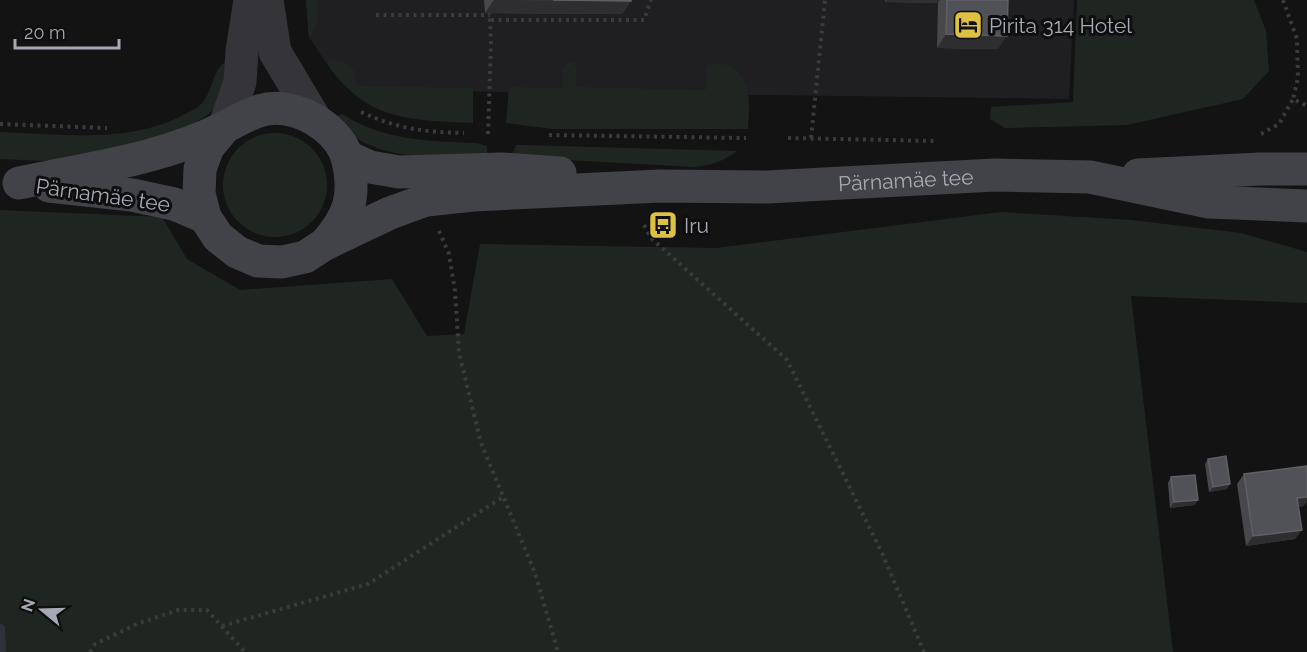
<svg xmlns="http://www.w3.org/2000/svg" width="1307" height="652" viewBox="0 0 1307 652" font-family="Raleway,sans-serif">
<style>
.built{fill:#1f1f21}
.green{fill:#1f2621}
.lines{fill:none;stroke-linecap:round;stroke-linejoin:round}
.stream{stroke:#2e333b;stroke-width:10}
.path{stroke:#3a3b3f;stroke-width:4;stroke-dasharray:3 4.5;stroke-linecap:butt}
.minor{stroke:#343439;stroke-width:33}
.secondary{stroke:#424348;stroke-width:33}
.wall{fill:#47474c}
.shaded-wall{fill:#2e2e31}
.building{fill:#515257;stroke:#5f5f65;stroke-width:1.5}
.labels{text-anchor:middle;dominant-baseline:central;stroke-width:6;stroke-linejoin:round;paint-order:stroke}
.poi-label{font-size:21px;fill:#a6a8b3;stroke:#0e0e0f;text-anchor:start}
.street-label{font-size:21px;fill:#a6a8b3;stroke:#0e0e0f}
</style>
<rect width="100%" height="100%" fill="#131314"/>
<path class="built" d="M 306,0 L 1074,0 L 1069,99 L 358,90 L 327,64 L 309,37 Z"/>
<g class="green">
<path d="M 306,0 L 317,0 L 318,21 L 309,40 Z"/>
<path d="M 1077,0 L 1254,0 L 1266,31 L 1269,71 L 1243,99 L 1127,125 L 1005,128 L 990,119 L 991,107 L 1073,102 Z"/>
<path d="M 329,60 C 351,62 354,64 357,86 L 473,88 L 473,123 C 409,120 367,121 327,64 Z"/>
<path d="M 570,62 L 573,63 L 576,67 L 576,87 L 706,90 L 707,66 C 715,63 723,63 731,67 C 753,79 749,106 748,129 L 552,129 L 506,123 L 509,87 L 563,88 L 563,67 Z"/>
<path d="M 224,63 L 231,64 L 222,97 L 209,114 L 188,127 L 160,139 L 46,161 L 0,159 L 0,132 C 60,134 129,144 183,115 C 188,112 195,110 199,106 C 213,95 211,72 224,63 Z"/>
<path d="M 342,114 C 385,141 427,141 476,143 L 487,146 L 487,155 C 446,156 401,162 363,142 C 353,137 344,124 336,116 Z"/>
<circle cx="275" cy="185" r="52"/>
<path d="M 516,145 L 523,145 L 737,151 C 723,162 711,165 694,167 L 511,157 Z"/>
<path d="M 0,210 L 162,217 L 187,259 L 240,290 L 392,279 L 427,336 L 464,334 L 480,244 L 716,248 L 1001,212 L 1131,220 L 1241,233 L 1307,252 L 1307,303 L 1131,296 L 1173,652 L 0,652 Z"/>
</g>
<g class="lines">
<path class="stream" d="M 0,629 L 1,652"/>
<g class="path">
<path d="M 1283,0 L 1297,39 L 1298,78 L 1293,99"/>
<path d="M 376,15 L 490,15"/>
<path d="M 491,20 L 644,20 L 651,0"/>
<path d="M 361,112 C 398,129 424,132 464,133"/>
<path d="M 0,124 L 107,128"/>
<path d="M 488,134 L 491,43 L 489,0"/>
<path d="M 1261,134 L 1279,124 L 1293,99 L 1307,106"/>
<path d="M 549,135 L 746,138"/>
<path d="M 788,138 L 937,141"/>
<path d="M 811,138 L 825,0"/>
<path d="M 644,225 L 651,238 L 787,360 L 882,553 L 924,652"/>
<path d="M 439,231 L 449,254 L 455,291 L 459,353 L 481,443 L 535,573 L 558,652"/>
<path d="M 222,626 L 368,584 L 503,497"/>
<path d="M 90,652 L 95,644 L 137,624 L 178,610 L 207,610 L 245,652"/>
</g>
<g class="minor">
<path d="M 267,0 L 275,52 L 315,119"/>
<path d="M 224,128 L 240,82 L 242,51 L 250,0"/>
</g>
<g class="secondary">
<path id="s1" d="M 224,128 L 208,147 L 200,169 L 199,194 L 205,217 L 218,237 L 237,252 L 258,261 L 282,262 L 305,257 L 325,244 L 390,213 L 426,200 L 473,195 L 660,186 L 767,187 L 995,175 L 1090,177 L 1209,202 L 1307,206"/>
<path d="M 348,157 L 370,167 L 399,172 L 502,169 L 560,173"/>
<path d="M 1138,175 L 1260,169 L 1307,169"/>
<path d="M 19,183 C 87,168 159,160 221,129 C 242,119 260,105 285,109 C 312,113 342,134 348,161 C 356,197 349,217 325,244"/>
<path d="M 49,186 L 132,195 L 174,204 L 205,217"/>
</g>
</g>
<g class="wall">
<path d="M 484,0 L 631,0 L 622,14 L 485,13 Z"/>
<path d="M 885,0 L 1008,0 L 998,49 L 937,48 L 938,3 L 885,2 Z"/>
<path d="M 655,224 L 672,239 L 651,238 L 651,229 Z"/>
<path d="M 1208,459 L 1227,489 L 1209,492 L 1205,464 Z"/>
<path d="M 1244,474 L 1304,506 L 1298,507 L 1295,539 L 1246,546 L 1237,484 Z"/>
<path d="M 1171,477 L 1198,500 L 1194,505 L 1170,508 L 1168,483 Z"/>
</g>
<g class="shaded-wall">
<path d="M 494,0 L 631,1 L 622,14 L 485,13 Z"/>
<path d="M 886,0 L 940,0 L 938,3 L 885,2 Z"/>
<path d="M 946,34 L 1007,36 L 998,49 L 937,48 Z"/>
<path d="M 655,233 L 676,234 L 672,239 L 651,238 Z"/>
<path d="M 1230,484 L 1227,489 L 1209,492 L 1213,487 Z"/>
<path d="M 1307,497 L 1307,502 L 1304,506 L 1290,508 L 1297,498 Z"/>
<path d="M 1198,500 L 1194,505 L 1170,508 L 1174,502 Z"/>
<path d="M 1302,530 L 1295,539 L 1246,546 L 1253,536 Z"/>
</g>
<g class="building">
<path d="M 553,0 L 631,0 L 631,1 Z"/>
<path d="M 947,0 L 1008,0 L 1007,36 L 946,34 Z"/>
<path d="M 655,224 L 676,225 L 676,234 L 655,233 Z"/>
<path d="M 1226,456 L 1230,484 L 1213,487 L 1208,459 Z"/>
<path d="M 1307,466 L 1307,497 L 1297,498 L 1302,530 L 1253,536 L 1244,474 Z"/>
<path d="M 1195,475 L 1198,500 L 1174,502 L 1171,477 Z"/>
</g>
<defs>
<g id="hotel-square" transform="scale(1.5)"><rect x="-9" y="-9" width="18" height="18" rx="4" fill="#ddc142" stroke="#0e0e0f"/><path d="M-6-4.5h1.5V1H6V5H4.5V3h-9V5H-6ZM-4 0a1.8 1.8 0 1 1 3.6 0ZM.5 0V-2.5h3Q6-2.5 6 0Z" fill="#111"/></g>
<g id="bus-square" transform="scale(1.5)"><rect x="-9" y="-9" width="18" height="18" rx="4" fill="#ddc142" stroke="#0e0e0f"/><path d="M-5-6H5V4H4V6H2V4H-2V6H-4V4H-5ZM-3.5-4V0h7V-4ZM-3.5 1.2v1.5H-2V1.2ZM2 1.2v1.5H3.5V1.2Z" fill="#111"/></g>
</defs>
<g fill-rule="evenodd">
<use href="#hotel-square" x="968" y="25"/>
<use href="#bus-square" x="663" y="225"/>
</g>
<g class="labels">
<g class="poi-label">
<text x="989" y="25">Pirita 314 Hotel</text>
<text x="684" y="225">Iru</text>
</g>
<g class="street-label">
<text stroke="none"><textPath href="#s1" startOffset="830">Pärnamäe tee</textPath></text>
<text transform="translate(103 195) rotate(8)">Pärnamäe tee</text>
</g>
</g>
<g transform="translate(42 610) rotate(289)" stroke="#0e0e0f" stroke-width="4.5" paint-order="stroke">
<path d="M0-4.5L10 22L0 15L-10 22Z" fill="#a6a8b3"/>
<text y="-9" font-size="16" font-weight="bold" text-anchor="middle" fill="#a6a8b3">N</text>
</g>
<path d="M15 39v9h104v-9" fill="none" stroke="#a6a8b3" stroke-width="3"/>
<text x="24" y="39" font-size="18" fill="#a6a8b3" stroke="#0e0e0f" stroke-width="4.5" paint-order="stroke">20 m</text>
</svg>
